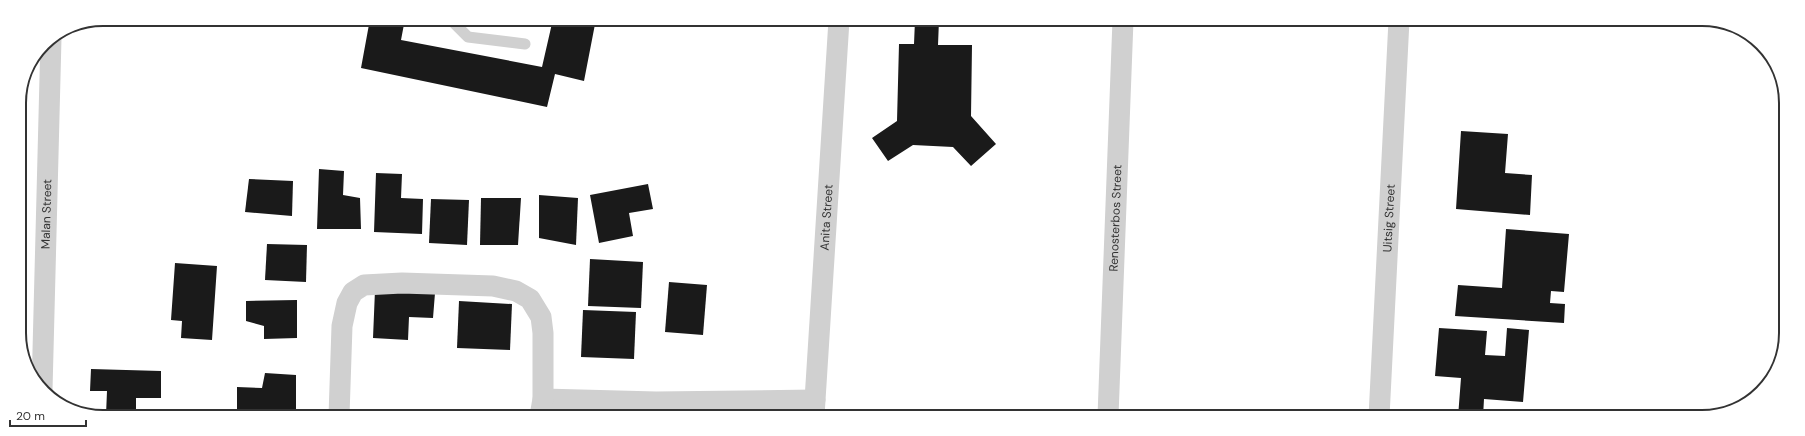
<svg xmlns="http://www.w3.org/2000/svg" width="1805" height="436" viewBox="0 0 1805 436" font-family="'DM Sans',sans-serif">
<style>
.building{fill:#1a1a1a}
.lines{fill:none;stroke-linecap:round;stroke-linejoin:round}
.service{stroke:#d0d0d0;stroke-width:11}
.minor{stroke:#d0d0d0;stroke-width:21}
.labels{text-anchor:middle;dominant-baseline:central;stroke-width:4;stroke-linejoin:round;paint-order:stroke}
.street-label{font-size:12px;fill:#333;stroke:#fff}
.rim{fill:none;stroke:#333;stroke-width:2}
</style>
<rect width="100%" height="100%" fill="#fff"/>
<g class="building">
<path d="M 370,19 L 405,19 L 401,40 L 542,67 L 553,19 L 596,19 L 584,81 L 555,74 L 547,107 L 361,68 Z"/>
<path d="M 915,20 L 939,20 L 938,45 L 972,45 L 971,116 L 996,144 L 971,166 L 953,147 L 913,145 L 888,161 L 872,138 L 897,121 L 899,44 L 914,44 Z"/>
<path d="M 1461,131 L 1508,134 L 1505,173 L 1532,175 L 1530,215 L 1456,209 Z"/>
<path d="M 319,169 L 344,171 L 343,195 L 360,198 L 361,229 L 317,229 Z"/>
<path d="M 376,173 L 402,174 L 401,198 L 423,199 L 422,234 L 374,232 Z"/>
<path d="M 249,179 L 293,181 L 292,216 L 245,212 Z"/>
<path d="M 648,184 L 653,209 L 629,213 L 633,236 L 599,243 L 590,195 Z"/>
<path d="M 539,195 L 578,198 L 576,245 L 539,238 Z"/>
<path d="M 481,198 L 521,198 L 518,245 L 480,245 Z"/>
<path d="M 431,199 L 469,200 L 467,245 L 429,243 Z"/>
<path d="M 1506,229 L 1569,234 L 1564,292 L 1551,291 L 1550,303 L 1565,304 L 1564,323 L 1455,316 L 1458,285 L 1502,288 Z"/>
<path d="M 267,244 L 307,245 L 306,282 L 265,280 Z"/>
<path d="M 590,259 L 643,262 L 641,308 L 588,306 Z"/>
<path d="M 175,263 L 217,266 L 212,340 L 181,338 L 182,321 L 171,320 Z"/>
<path d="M 669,282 L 707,285 L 703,335 L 665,332 Z"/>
<path d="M 375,290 L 435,293 L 433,318 L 409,317 L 408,340 L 373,338 Z"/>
<path d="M 297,300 L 297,338 L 264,339 L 264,326 L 246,321 L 246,301 Z"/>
<path d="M 459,301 L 512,304 L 510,350 L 457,348 Z"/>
<path d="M 583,310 L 636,312 L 634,359 L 581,357 Z"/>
<path d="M 1439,328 L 1487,331 L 1485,355 L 1505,356 L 1507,328 L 1529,330 L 1523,402 L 1484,399 L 1483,417 L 1458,417 L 1461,378 L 1435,376 Z"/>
<path d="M 91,369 L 161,371 L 161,398 L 136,398 L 136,415 L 106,415 L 107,391 L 90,391 Z"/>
<path d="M 265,373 L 296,375 L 296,415 L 237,412 L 237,387 L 262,388 Z"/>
</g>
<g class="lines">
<path class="service" d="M 453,19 L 454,23 L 468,37 L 525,44"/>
<g class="minor">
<path id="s1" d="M 42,390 L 51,38"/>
<path d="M 543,399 L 656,402 L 815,400"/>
<path d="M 339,416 L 342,326 L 347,303 L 353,292 L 364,285 L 402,283 L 493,286 L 516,291 L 530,299 L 541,317 L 543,333 L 543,399 L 540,416"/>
<path id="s2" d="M 814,416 L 839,20"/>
<path id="s3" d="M 1108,416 L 1123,20"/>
<path id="s4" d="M 1379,417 L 1399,20"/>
</g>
</g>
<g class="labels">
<g class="street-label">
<text stroke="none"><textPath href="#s1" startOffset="176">Malan Street</textPath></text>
<text stroke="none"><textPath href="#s2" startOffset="199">Anita Street</textPath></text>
<text stroke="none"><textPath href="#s3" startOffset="198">Renosterbos Street</textPath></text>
<text stroke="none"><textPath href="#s4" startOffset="199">Uitsig Street</textPath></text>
</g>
</g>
<path d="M0 0H1805V436H0ZM103 26H1702A77 77 0 0 1 1779 103V333A77 77 0 0 1 1702 410H103A77 77 0 0 1 26 333V103A77 77 0 0 1 103 26Z" fill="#fff" fill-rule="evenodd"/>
<path class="rim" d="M103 26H1702A77 77 0 0 1 1779 103V333A77 77 0 0 1 1702 410H103A77 77 0 0 1 26 333V103A77 77 0 0 1 103 26Z"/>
<path d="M10 420v6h76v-6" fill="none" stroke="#333333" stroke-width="2"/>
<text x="16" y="420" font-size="12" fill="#333333" stroke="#ffffff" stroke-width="3" paint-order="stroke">20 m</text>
</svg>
